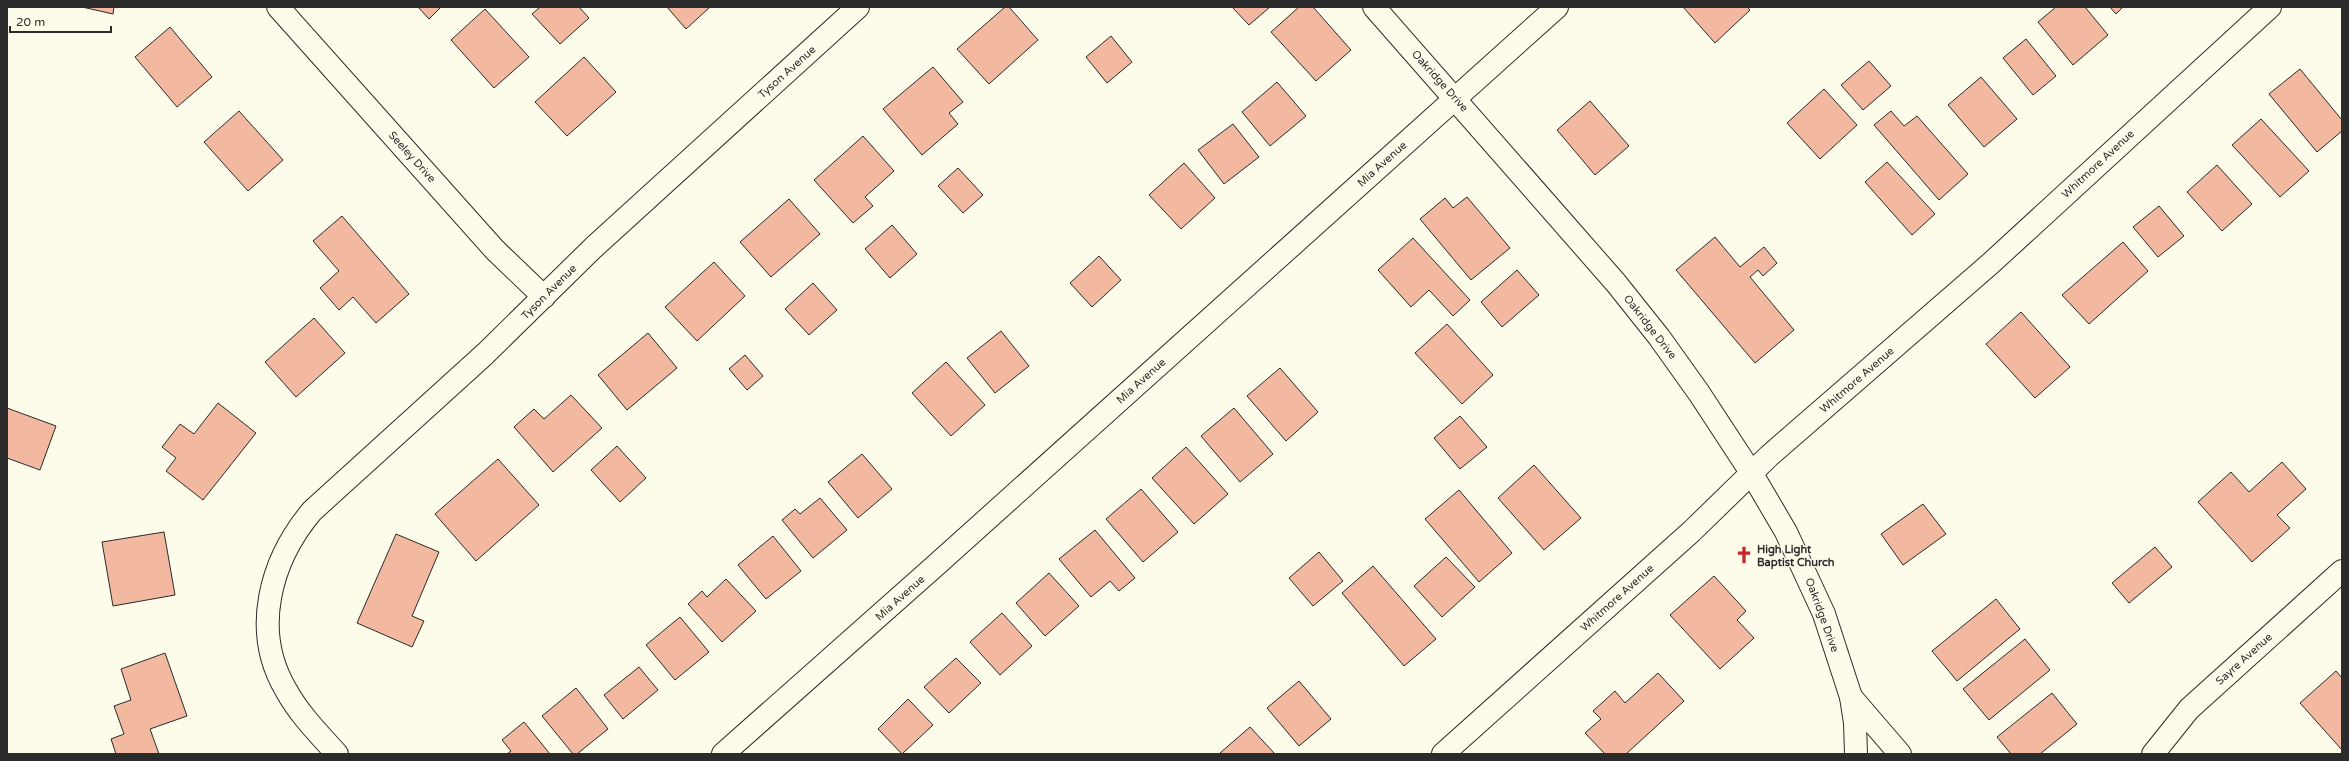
<svg xmlns="http://www.w3.org/2000/svg" width="2349" height="761" viewBox="0 0 2349 761" font-family="'Varela Round',sans-serif">
<style>
.building{fill:#f2b8a0;stroke:#2b2b2b}
.lines{fill:none;stroke-linecap:round;stroke-linejoin:round}
.minor-casing{stroke:#2b2b2b;stroke-width:24}
.minor{stroke:#fdfbea;stroke-width:22}
.labels{text-anchor:middle;dominant-baseline:central;stroke-width:3;stroke-linejoin:round;paint-order:stroke}
.street-label{font-size:11px;fill:#2b2b2b;stroke:#fdfbea}
.poi-label{font-size:11px;font-weight:bold;fill:#2b2b2b;stroke:#fdfbea;text-anchor:start}
</style>
<rect width="100%" height="100%" fill="#fdfbea"/>
<g class="building">
<path d="M 82,7 L 114,7 L 113,14 Z"/>
<path d="M 418,7 L 441,7 L 429,19 Z"/>
<path d="M 540,7 L 579,7 L 589,18 L 560,44 L 532,14 Z"/>
<path d="M 667,7 L 710,7 L 686,29 Z"/>
<path d="M 1005,7 L 1009,7 L 1038,40 L 989,84 L 957,49 Z"/>
<path d="M 1232,7 L 1270,7 L 1249,25 Z"/>
<path d="M 1299,7 L 1313,7 L 1351,50 L 1316,81 L 1271,32 Z"/>
<path d="M 1683,7 L 1747,7 L 1750,10 L 1715,43 Z"/>
<path d="M 2056,7 L 2085,7 L 2108,35 L 2073,65 L 2038,22 Z"/>
<path d="M 2110,7 L 2123,7 L 2116,14 Z"/>
<path d="M 485,9 L 529,57 L 494,88 L 451,40 Z"/>
<path d="M 170,27 L 212,77 L 177,107 L 135,57 Z"/>
<path d="M 1111,36 L 1132,62 L 1107,83 L 1086,57 Z"/>
<path d="M 2026,39 L 2056,76 L 2033,95 L 2003,58 Z"/>
<path d="M 584,57 L 616,92 L 567,136 L 535,102 Z"/>
<path d="M 1869,61 L 1891,86 L 1863,110 L 1841,85 Z"/>
<path d="M 933,67 L 963,102 L 949,113 L 958,124 L 922,155 L 883,109 Z"/>
<path d="M 2300,69 L 2342,120 L 2342,131 L 2317,152 L 2269,94 Z"/>
<path d="M 1981,77 L 2017,119 L 1984,147 L 1948,105 Z"/>
<path d="M 1277,82 L 1306,116 L 1270,146 L 1242,112 Z"/>
<path d="M 1824,89 L 1857,125 L 1820,159 L 1787,123 Z"/>
<path d="M 1590,101 L 1629,146 L 1595,175 L 1557,130 Z"/>
<path d="M 239,111 L 283,160 L 248,191 L 204,142 Z"/>
<path d="M 1891,111 L 1904,126 L 1917,116 L 1968,174 L 1939,200 L 1874,125 Z"/>
<path d="M 2261,119 L 2309,171 L 2280,197 L 2232,145 Z"/>
<path d="M 1233,124 L 1259,157 L 1224,184 L 1198,150 Z"/>
<path d="M 863,136 L 894,171 L 865,197 L 873,206 L 853,223 L 814,180 Z"/>
<path d="M 1887,162 L 1935,214 L 1912,235 L 1865,182 Z"/>
<path d="M 1184,163 L 1215,198 L 1181,229 L 1149,195 Z"/>
<path d="M 2217,165 L 2252,204 L 2222,231 L 2187,192 Z"/>
<path d="M 958,168 L 983,195 L 963,213 L 938,186 Z"/>
<path d="M 1467,197 L 1510,248 L 1471,280 L 1420,219 L 1445,198 L 1453,208 Z"/>
<path d="M 789,199 L 820,234 L 771,277 L 740,242 Z"/>
<path d="M 2159,206 L 2184,236 L 2158,257 L 2133,227 Z"/>
<path d="M 342,216 L 409,294 L 376,323 L 353,297 L 339,310 L 320,288 L 339,271 L 313,241 Z"/>
<path d="M 892,225 L 917,254 L 890,278 L 865,249 Z"/>
<path d="M 1715,237 L 1740,267 L 1764,247 L 1777,263 L 1763,276 L 1758,270 L 1750,277 L 1794,330 L 1755,363 L 1676,270 Z"/>
<path d="M 1413,238 L 1470,300 L 1453,316 L 1429,290 L 1411,307 L 1378,270 Z"/>
<path d="M 2123,242 L 2148,271 L 2089,324 L 2062,295 Z"/>
<path d="M 1099,256 L 1121,280 L 1092,307 L 1070,283 Z"/>
<path d="M 714,262 L 745,296 L 697,341 L 665,307 Z"/>
<path d="M 1517,270 L 1539,295 L 1502,327 L 1481,302 Z"/>
<path d="M 813,283 L 837,310 L 809,335 L 785,309 Z"/>
<path d="M 2021,312 L 2070,367 L 2035,398 L 1986,344 Z"/>
<path d="M 314,318 L 345,353 L 296,397 L 265,362 Z"/>
<path d="M 1447,324 L 1493,375 L 1462,404 L 1415,353 Z"/>
<path d="M 1001,331 L 1029,366 L 995,393 L 967,358 Z"/>
<path d="M 648,333 L 677,368 L 627,410 L 598,375 Z"/>
<path d="M 745,355 L 763,376 L 747,390 L 729,369 Z"/>
<path d="M 946,362 L 985,405 L 951,436 L 912,393 Z"/>
<path d="M 1280,368 L 1318,412 L 1286,441 L 1247,396 Z"/>
<path d="M 571,395 L 602,428 L 553,472 L 514,427 L 534,409 L 544,419 Z"/>
<path d="M 218,403 L 256,433 L 203,500 L 166,471 L 176,458 L 162,447 L 180,424 L 194,434 Z"/>
<path d="M 7,408 L 56,426 L 40,470 L 7,458 Z"/>
<path d="M 1234,408 L 1273,454 L 1240,482 L 1201,436 Z"/>
<path d="M 1460,416 L 1487,447 L 1460,469 L 1434,438 Z"/>
<path d="M 617,446 L 646,478 L 620,502 L 591,470 Z"/>
<path d="M 1186,447 L 1228,494 L 1194,524 L 1152,478 Z"/>
<path d="M 862,454 L 892,489 L 858,518 L 828,482 Z"/>
<path d="M 498,459 L 539,505 L 476,561 L 435,514 Z"/>
<path d="M 2282,462 L 2306,489 L 2277,515 L 2290,528 L 2252,562 L 2198,502 L 2231,472 L 2249,492 Z"/>
<path d="M 1534,465 L 1581,518 L 1544,550 L 1498,498 Z"/>
<path d="M 1141,489 L 1178,532 L 1143,562 L 1106,519 Z"/>
<path d="M 1459,490 L 1512,553 L 1479,582 L 1425,519 Z"/>
<path d="M 820,498 L 847,530 L 813,558 L 782,520 L 795,509 L 800,514 Z"/>
<path d="M 1923,504 L 1946,534 L 1903,565 L 1881,534 Z"/>
<path d="M 1095,530 L 1135,578 L 1119,591 L 1110,581 L 1091,597 L 1059,559 Z"/>
<path d="M 164,532 L 175,595 L 113,606 L 102,542 Z"/>
<path d="M 396,534 L 439,552 L 412,616 L 424,621 L 412,647 L 357,623 Z"/>
<path d="M 773,536 L 801,571 L 766,599 L 738,565 Z"/>
<path d="M 2155,547 L 2172,567 L 2129,603 L 2112,583 Z"/>
<path d="M 1319,552 L 1343,581 L 1313,606 L 1289,578 Z"/>
<path d="M 1446,557 L 1475,587 L 1442,617 L 1414,586 Z"/>
<path d="M 1373,566 L 1436,639 L 1404,666 L 1342,593 Z"/>
<path d="M 1049,573 L 1079,606 L 1045,636 L 1016,603 Z"/>
<path d="M 1714,576 L 1746,611 L 1737,620 L 1754,638 L 1720,669 L 1670,615 Z"/>
<path d="M 726,579 L 756,611 L 722,642 L 688,604 L 702,591 L 707,597 Z"/>
<path d="M 1996,599 L 2020,629 L 1957,681 L 1932,651 Z"/>
<path d="M 1002,613 L 1032,646 L 1000,675 L 970,642 Z"/>
<path d="M 680,617 L 709,652 L 675,680 L 646,645 Z"/>
<path d="M 2025,639 L 2050,670 L 1989,720 L 1963,689 Z"/>
<path d="M 165,653 L 187,716 L 150,729 L 159,754 L 116,754 L 111,739 L 124,734 L 114,706 L 131,700 L 121,669 Z"/>
<path d="M 956,658 L 981,683 L 949,713 L 924,687 Z"/>
<path d="M 639,667 L 658,690 L 623,719 L 604,695 Z"/>
<path d="M 2336,671 L 2342,678 L 2342,750 L 2300,703 Z"/>
<path d="M 1658,673 L 1684,701 L 1626,754 L 1605,754 L 1585,733 L 1601,719 L 1593,711 L 1615,691 L 1625,703 Z"/>
<path d="M 1299,681 L 1331,719 L 1299,746 L 1267,708 Z"/>
<path d="M 576,688 L 608,729 L 577,754 L 573,754 L 542,716 Z"/>
<path d="M 2052,693 L 2077,724 L 2040,754 L 2011,754 L 1997,737 Z"/>
<path d="M 908,699 L 933,725 L 902,754 L 878,729 Z"/>
<path d="M 524,722 L 550,754 L 507,754 L 511,751 L 502,740 Z"/>
<path d="M 1250,727 L 1275,754 L 1221,754 L 1220,753 Z"/>
</g>
<g class="lines">
<g class="minor-casing">
<g id="minor">
<path d="M 278,7 L 495,250 L 544,297"/>
<path d="M 1374,7 L 1616,283 L 1659,337 L 1699,393 L 1752,474 L 1786,532 L 1824,614 L 1851,697 L 1855,723 L 1856,754"/>
<path d="M 1851,697 L 1900,754"/>
<path d="M 337,754 C 319,734 299,714 286,690 C 251,631 270,561 312,511 L 485,354 L 593,248 L 858,7"/>
<path d="M 723,754 L 935,566 L 1557,7"/>
<path d="M 1443,754 L 1692,531 L 1769,456 L 1990,264 L 2270,7"/>
<path d="M 2153,754 L 2189,709 L 2342,571"/>
</g>
</g>
<use href="#minor" class="minor"/>
</g>
<defs>
<g id="church-bare" transform="scale(1.38)"><path d="M-1.2-6h2.4v3.5h3.3v2.4h-3.3V6h-2.4V-.1h-3.3v-2.4h3.3Z" fill="#c62828" stroke="#fdfbea" stroke-width="2.5" paint-order="stroke"/></g>
</defs>
<g fill-rule="evenodd">
<use href="#church-bare" x="1744" y="555"/>
</g>
<g class="labels">
<g class="street-label">
<text transform="translate(787 72) rotate(-42)">Tyson Avenue</text>
<text transform="translate(1440 81) rotate(48)">Oakridge Drive</text>
<text transform="translate(412 157) rotate(48)">Seeley Drive</text>
<text transform="translate(1382 164) rotate(-42)">Mia Avenue</text>
<text transform="translate(2098 164) rotate(-43)">Whitmore Avenue</text>
<text transform="translate(549 292) rotate(-45)">Tyson Avenue</text>
<text transform="translate(1650 327) rotate(52)">Oakridge Drive</text>
<text transform="translate(1857 380) rotate(-41)">Whitmore Avenue</text>
<text transform="translate(1141 381) rotate(-42)">Mia Avenue</text>
<text transform="translate(900 598) rotate(-42)">Mia Avenue</text>
<text transform="translate(1617 598) rotate(-42)">Whitmore Avenue</text>
<text transform="translate(1822 615) rotate(70)">Oakridge Drive</text>
<text transform="translate(2244 659) rotate(-42)">Sayre Avenue</text>
</g>
<g class="poi-label">
<text x="1757" y="549">High Light<tspan x="1757" dy="13">Baptist Church</tspan></text>
</g>
</g>
<rect width="2349" height="761" fill="none" stroke="#2b2b2b" stroke-width="16"/>
<path d="M10 26v6h101v-6" fill="none" stroke="#2b2b2b" stroke-width="2"/>
<text x="16" y="26" font-size="12" fill="#2b2b2b" stroke="#fdfbea" stroke-width="3" paint-order="stroke">20 m</text>
</svg>
